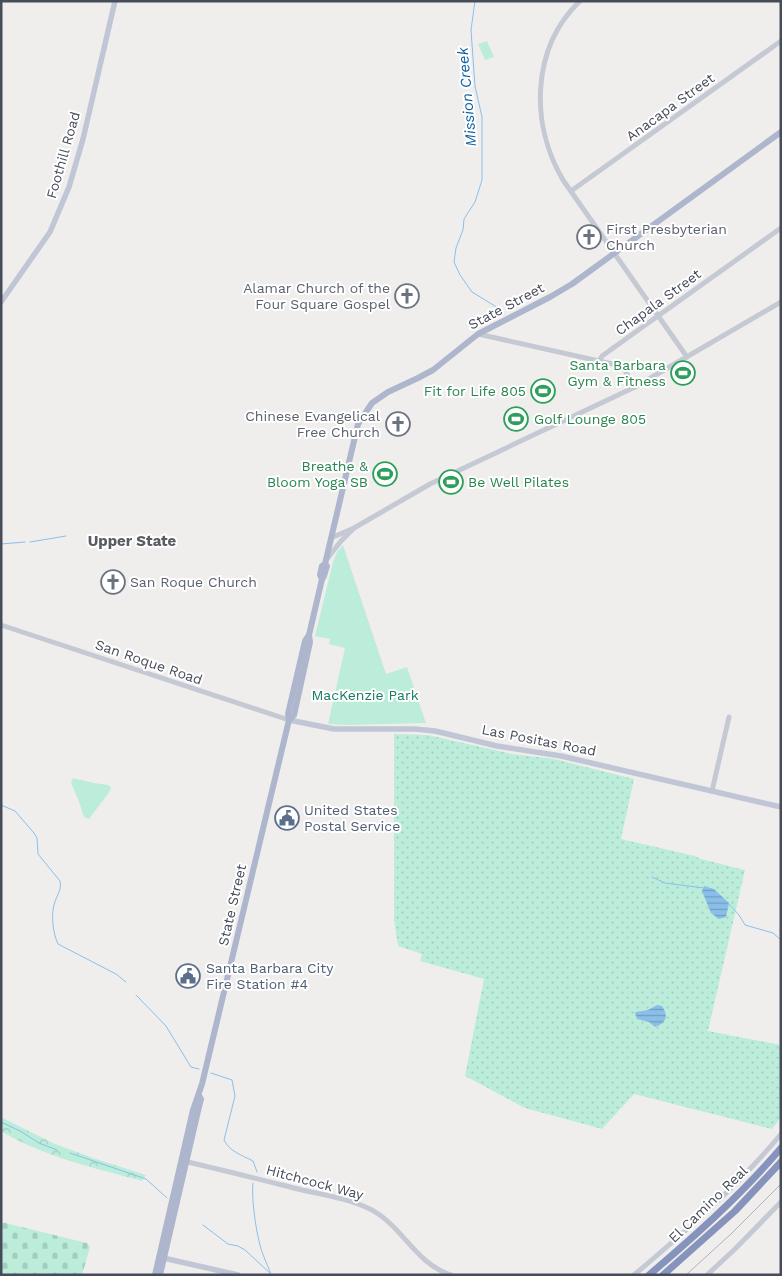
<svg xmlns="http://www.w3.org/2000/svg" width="782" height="1276" viewBox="0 0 782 1276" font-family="'Work Sans',sans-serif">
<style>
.grass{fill:url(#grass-dots)}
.forest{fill:url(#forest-crowns)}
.cemetery{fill:url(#cemetery-stones)}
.park{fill:#bceddb}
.water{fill:url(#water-rules)}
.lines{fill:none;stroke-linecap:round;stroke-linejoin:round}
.stream{stroke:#8abfea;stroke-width:1}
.tertiary{stroke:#c4c9d4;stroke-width:5}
.secondary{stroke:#c0c6d6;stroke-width:5.5}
.primary{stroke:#adb6cc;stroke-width:6}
.motorway{stroke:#8693bc;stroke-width:7}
.rail{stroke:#b0b1b8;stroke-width:1}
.labels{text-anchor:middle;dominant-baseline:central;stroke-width:4;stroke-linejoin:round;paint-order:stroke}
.street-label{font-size:14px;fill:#464c5a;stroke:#fff}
.worship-label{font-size:14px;fill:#5b616d;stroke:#fff;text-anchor:start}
.leisure-label{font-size:14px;fill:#27864d;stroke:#fff;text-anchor:end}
.park-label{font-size:14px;fill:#187a60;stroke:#fff}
.service-label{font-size:14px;fill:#4e5e75;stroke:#fff;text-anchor:start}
.water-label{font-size:15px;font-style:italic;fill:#0f62a4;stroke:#fff}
.neighbourhood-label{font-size:15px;font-weight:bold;fill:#5a5c62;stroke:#fff}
</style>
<defs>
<pattern id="grass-dots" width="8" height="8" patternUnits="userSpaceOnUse" patternTransform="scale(1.25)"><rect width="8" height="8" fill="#bceddb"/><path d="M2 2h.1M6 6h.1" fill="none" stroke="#a3cdbe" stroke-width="1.8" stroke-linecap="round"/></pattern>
<pattern id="forest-crowns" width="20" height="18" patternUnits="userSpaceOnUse" patternTransform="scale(1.25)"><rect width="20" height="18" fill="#bceddb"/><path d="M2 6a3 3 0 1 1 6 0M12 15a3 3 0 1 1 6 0" fill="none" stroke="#a3cdbe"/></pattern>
<pattern id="cemetery-stones" width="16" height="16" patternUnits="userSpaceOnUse" patternTransform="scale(1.25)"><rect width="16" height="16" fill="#bceddb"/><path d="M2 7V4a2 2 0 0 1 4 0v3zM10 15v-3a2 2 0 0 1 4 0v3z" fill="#a3cdbe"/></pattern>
<pattern id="water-rules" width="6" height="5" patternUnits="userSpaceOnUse" patternTransform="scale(1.25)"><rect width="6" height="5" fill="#8abfea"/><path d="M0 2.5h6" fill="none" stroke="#739dc1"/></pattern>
</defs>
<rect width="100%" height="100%" fill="#f0eeed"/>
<path class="grass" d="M 394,734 L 428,735 L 512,754 L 554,759 L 634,779 L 621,839 L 695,856 L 701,859 L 745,870 L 708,1031 L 781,1045 L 781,1117 L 772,1129 L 634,1094 L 602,1129 L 525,1108 L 465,1076 L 484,979 L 420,961 L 422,954 L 398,946 L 394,920 Z"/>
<path class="forest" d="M 1,1117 L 55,1144 L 96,1159 L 146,1175 L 142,1181 C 95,1168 44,1157 1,1131 Z"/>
<path class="cemetery" d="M 1,1222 L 87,1243 L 90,1247 L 82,1275 L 1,1275 Z"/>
<g class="park">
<path d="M 487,41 L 494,57 L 485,60 L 478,44 Z"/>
<path d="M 343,545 L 386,674 L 407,667 L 426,723 L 345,725 L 328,724 L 345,648 L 329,644 L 330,639 L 315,636 L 333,562 L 337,552 Z"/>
<path d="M 73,778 L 94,783 L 108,785 L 111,787 L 110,791 L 89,819 L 84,817 L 78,799 L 71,783 Z"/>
</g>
<g class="water">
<path d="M 704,886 L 714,889 L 729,903 L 726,917 L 719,919 L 711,913 L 702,891 Z"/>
<path d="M 657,1005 L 662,1006 C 669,1016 666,1023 655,1027 L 649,1022 L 637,1019 L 635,1013 L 636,1012 L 648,1010 Z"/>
</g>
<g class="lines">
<g class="stream">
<path d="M 475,1 L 471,30 L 475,86 L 482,117 L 482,180 L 475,202 L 464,219 L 463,230 L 456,248 L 454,262 L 460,275 L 472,292 L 495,306 L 504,314"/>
<path d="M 30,542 L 66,536"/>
<path d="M 1,544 L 25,542"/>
<path d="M 1,805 L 15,811 L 34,833 L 37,838 L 38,854 L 60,881 C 62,891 56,896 54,905 C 51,917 53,933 58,944 L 116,974 L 126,982"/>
<path d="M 652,877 L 665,883 L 704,888"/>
<path d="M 728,903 L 739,915 L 745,925 L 773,933 L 781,940"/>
<path d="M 136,995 L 166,1026 L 191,1067 L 199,1069"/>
<path d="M 211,1073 L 232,1080 L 235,1096 L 224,1140 C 230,1152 242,1155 253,1161 L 257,1172"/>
<path d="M 1,1122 L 20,1131 L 39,1143 L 57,1150"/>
<path d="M 70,1153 L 146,1179 L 167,1198"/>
<path d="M 253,1183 C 251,1200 257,1241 264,1257 C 266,1263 269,1268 271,1275"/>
<path d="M 203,1225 L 228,1244 L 238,1246 L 245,1250 L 271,1274"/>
</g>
<g class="tertiary">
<path d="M 580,1 C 531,48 530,124 563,180 L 687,357"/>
<path d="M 571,191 L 781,41"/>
<path d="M 478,334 L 617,365 L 624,369 L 635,387"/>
<path d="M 599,361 L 602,356 L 781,228"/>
<path d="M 331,538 L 354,528 L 430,484 L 635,387 L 781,302"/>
<path d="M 327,559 L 341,541 L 354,528"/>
<path d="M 1,625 L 289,720"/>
<path d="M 712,791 L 729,717"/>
<path d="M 183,1161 C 223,1170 262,1180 302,1190 C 325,1195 351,1199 372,1210 C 403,1227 416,1264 451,1275"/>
<path d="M 634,1275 C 686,1231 738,1186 781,1134"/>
<path d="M 707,1275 L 735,1249 L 781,1202"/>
</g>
<g class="secondary">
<path d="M 1,302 L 50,232 L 69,187 L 83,139 L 115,1"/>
<path d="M 289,720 L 334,729 L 415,729 L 435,731 L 497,746 L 561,756 L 781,807"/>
<path d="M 159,1257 L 238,1275"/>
</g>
<g class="primary">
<path d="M 322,579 L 320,575 L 322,566 L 325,564 L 358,424 L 372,403 L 388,392 L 418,378 L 433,370 L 478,334 L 550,297 L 572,284 L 781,132"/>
<path d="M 289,720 L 294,715 L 310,642 L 309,635"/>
<path d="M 155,1275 L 193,1110 L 202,1084 L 289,720 L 288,714 L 305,641 L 309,635 L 322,579 L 324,576 L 327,566 L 325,564"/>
<path d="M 160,1275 L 198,1111 L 201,1099 L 199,1096"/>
</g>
<g class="motorway">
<path d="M 649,1275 C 696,1235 741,1195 781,1148"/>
<path d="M 663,1275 L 735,1211 L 781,1162"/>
</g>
<path class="rail" d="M 686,1275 L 732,1233 L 781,1184"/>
</g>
<defs>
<g id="church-ring" transform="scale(1.25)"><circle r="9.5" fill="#fff" stroke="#6b7280" stroke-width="1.5"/><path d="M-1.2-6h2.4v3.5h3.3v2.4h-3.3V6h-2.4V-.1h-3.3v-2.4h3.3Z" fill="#6b7280"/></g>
<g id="stadium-ring" transform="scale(1.25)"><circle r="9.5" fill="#fff" stroke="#2e9e5b" stroke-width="1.5"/><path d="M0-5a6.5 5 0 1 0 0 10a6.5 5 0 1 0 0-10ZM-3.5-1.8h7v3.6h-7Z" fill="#2e9e5b"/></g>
<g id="civic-ring" transform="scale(1.25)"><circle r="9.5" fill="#fff" stroke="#5c6f8a" stroke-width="1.5"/><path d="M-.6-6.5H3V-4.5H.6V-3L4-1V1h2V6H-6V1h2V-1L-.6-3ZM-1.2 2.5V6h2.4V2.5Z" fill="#5c6f8a"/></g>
</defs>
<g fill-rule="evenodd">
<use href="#church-ring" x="589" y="237"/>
<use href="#church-ring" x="407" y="296"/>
<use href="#stadium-ring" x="683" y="373"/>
<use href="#stadium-ring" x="543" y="391"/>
<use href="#stadium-ring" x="516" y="419"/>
<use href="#church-ring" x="398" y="424"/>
<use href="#stadium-ring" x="385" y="474"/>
<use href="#stadium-ring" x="451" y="482"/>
<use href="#church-ring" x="113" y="582"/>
<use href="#civic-ring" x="287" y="818"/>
<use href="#civic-ring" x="188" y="976"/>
</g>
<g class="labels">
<g class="street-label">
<text transform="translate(670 107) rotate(-36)">Anacapa Street</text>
<text transform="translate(63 155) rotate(-74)">Foothill Road</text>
<text transform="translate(658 302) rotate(-36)">Chapala Street</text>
<text transform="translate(506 306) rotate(-28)">State Street</text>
<text transform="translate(149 662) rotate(19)">San Roque Road</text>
<text transform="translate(539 740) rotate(11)">Las Positas Road</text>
<text transform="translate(232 905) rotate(-77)">State Street</text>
<text transform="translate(315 1182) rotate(15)">Hitchcock Way</text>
<text transform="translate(708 1204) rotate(-44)">El Camino Real</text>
</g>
<g class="worship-label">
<text x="606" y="229">First Presbyterian<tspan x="606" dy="16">Church</tspan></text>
<text x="390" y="288" text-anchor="end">Alamar Church of the<tspan x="390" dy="16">Four Square Gospel</tspan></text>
<text x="380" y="416" text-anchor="end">Chinese Evangelical<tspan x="380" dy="16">Free Church</tspan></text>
<text x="130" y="582">San Roque Church</text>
</g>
<g class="leisure-label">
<text x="666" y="365">Santa Barbara<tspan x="666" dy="16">Gym &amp; Fitness</tspan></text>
<text x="526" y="391">Fit for Life 805</text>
<text x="534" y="419" text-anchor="start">Golf Lounge 805</text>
<text x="368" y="466">Breathe &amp;<tspan x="368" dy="16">Bloom Yoga SB</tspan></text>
<text x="468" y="482" text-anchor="start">Be Well Pilates</text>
</g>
<g class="park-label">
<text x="365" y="695">MacKenzie Park</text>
</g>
<g class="service-label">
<text x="304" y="810">United States<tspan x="304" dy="16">Postal Service</tspan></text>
<text x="206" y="968">Santa Barbara City<tspan x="206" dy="16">Fire Station #4</tspan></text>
</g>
<g class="water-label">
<text transform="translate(467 97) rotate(-95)">Mission Creek</text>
</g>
<g class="neighbourhood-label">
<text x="132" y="541">Upper State</text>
</g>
</g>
<rect width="782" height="1276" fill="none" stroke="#464c5a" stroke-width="5"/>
</svg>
